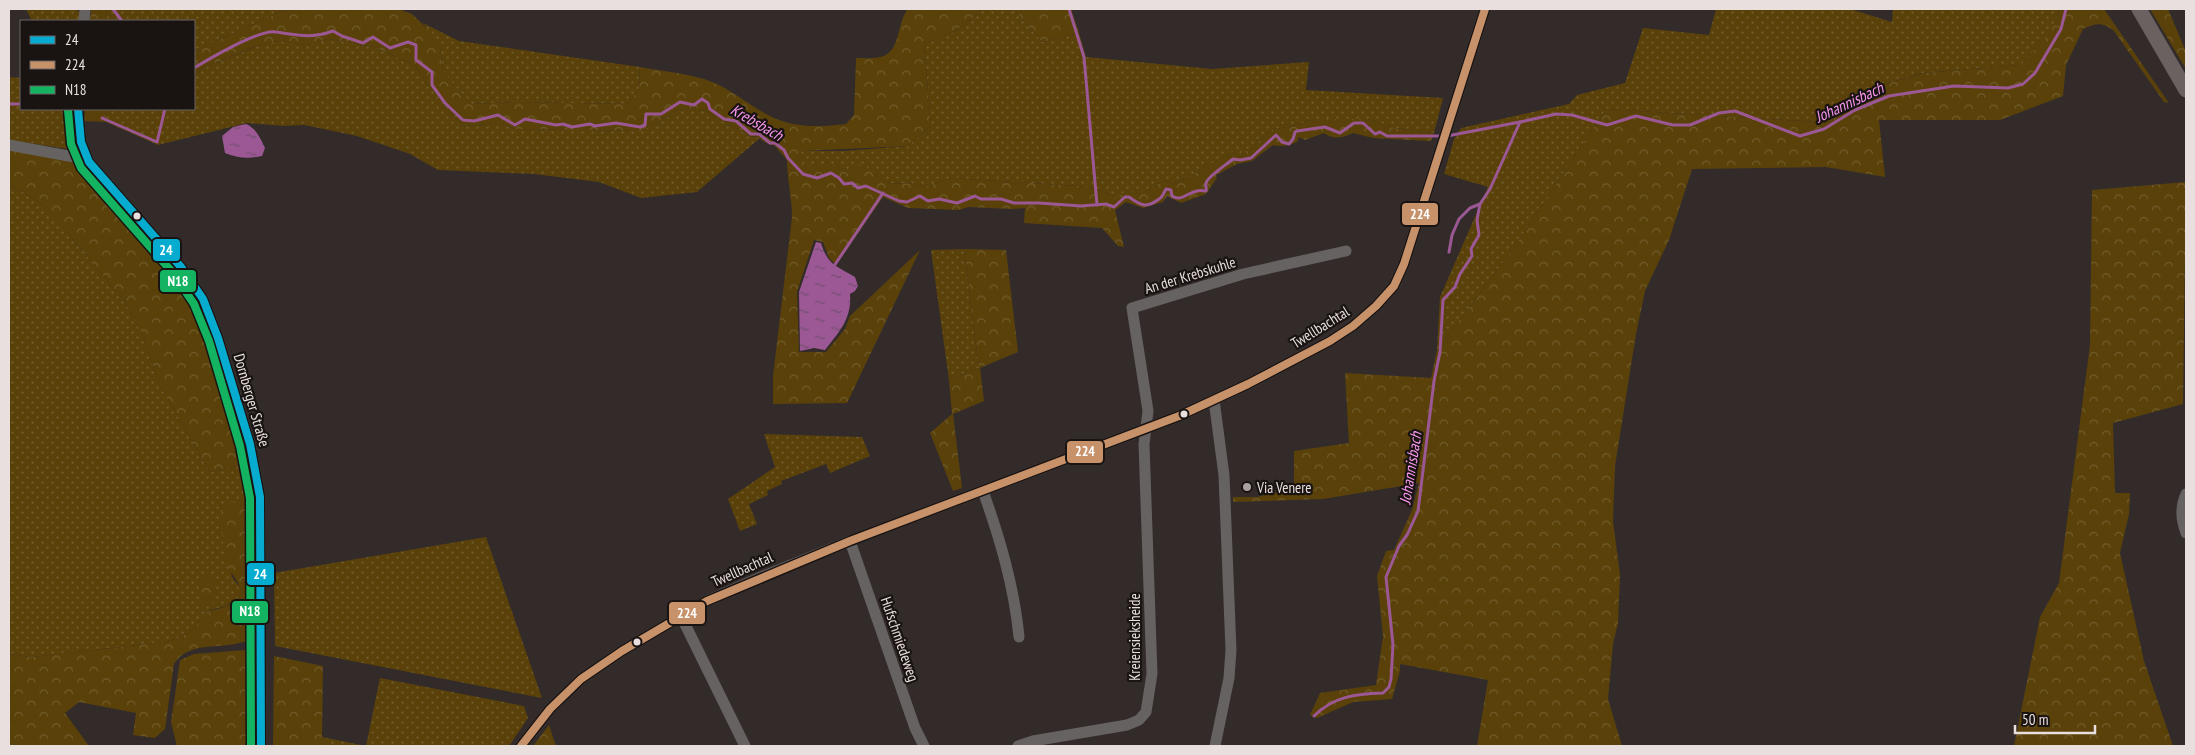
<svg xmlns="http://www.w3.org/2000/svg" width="2195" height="755" viewBox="0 0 2195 755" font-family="'PT Sans Narrow',sans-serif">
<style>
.grass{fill:url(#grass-dots)}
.forest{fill:url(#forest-crowns)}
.water{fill:url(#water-ripples)}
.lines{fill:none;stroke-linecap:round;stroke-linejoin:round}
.stream{stroke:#9b5894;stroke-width:3}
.minor{stroke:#666261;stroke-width:11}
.major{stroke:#696261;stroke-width:15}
.bus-1-casing{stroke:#191312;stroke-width:11}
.bus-2-casing{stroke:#191312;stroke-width:11}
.bus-3-casing{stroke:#191312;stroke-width:11}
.bus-1{stroke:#06acd0;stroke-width:8}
.bus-2{stroke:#c7916a;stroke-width:8}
.bus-3{stroke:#13b361;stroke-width:8}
.bus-dot{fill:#e9dfde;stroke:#191312;stroke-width:2}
.poi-dot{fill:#a9a09f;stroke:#191312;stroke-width:2}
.labels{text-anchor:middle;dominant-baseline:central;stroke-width:4.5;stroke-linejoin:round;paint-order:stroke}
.street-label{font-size:15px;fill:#e9dfde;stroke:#191312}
.poi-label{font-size:15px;fill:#e9dfde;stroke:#191312;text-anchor:start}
.water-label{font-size:16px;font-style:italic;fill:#f998ef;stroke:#191312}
.line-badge{stroke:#191312;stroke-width:2}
.badge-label{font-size:14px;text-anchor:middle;font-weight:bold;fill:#fff}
</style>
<defs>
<pattern id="grass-dots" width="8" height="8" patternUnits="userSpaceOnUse" patternTransform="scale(1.25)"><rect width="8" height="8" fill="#594109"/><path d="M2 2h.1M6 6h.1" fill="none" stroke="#715c2c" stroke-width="1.8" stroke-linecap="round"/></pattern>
<pattern id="forest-crowns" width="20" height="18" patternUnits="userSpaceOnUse" patternTransform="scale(1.25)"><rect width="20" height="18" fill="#594109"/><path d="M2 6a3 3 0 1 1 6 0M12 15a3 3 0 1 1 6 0" fill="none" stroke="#715c2c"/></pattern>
<pattern id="water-ripples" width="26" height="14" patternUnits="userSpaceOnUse" patternTransform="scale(1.25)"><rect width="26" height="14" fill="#9b5894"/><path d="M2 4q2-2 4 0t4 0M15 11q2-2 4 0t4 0" fill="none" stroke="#754f70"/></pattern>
</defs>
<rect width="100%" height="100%" fill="#332b2a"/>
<g class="grass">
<path d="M 26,9 L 76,9 L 81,14 L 80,21 L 32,21 Z"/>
<path d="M 107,9 L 287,9 L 194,51 L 194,21 L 106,21 Z"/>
<path d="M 984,9 L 1014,9 L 1042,42 L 1079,33 L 1086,57 L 1212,69 L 1309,62 L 1306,90 L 1443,98 L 1434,133 L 1394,128 L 1368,119 L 1316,119 L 1292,126 L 1271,130 L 1249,151 L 1235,151 L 1177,183 L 1164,181 L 1139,194 L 1116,198 L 1095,188 L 1077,186 L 952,178 L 926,187 C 913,181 903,185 890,183 C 879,181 872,167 859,165 L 846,173 L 837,165 L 805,165 L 798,157 L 802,151 L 843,151 L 908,146 L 931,126 L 924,44 L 954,32 Z"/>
<path d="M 1716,9 L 1850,9 L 1892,22 L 1893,9 L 2060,9 C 2054,33 2036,48 2020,65 L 1923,73 L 1851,94 L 1818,122 L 1606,109 L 1513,249 L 1437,350 L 1440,297 L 1488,187 L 1444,174 L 1454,139 L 1461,128 L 1569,104 L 1577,95 L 1625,83 L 1643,28 L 1709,35 Z"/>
<path d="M 423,23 L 459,41 L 640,67 L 639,89 L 628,104 L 518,102 L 470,104 L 443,72 L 440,46 Z"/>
<path d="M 329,39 L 375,47 L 414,65 L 450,113 L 465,126 L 498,123 L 516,129 L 640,131 L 662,121 L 677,110 L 694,108 L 705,111 L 750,136 L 760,138 L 697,192 L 641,198 L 599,182 L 534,174 L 438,170 L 410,154 L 357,136 L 304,125 L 284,126 L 247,123 L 158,145 L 106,122 L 105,109 L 194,109 L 194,75 L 205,67 L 262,44 L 280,41 L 306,45 Z"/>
<path d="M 9,77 L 21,78 L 21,109 L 71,109 L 70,125 L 74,150 L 9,140 Z"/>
<path d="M 9,185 L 23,192 L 47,208 L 125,302 L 144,338 L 158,382 L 210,472 L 245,464 L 251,497 L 220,507 L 232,577 L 240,587 L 240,593 L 238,598 L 226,606 L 204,612 L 196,627 L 181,637 L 164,642 L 32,657 L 9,654 Z"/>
<path d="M 964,249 L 979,368 L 949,380 L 931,250 Z"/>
<path d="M 764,434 L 862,437 L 870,456 L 830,473 L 826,464 L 781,481 L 782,484 L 767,491 L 768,495 L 749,504 L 757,524 L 740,531 L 728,499 L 775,467 Z"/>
<path d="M 486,537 L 542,698 L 275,646 L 274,573 Z"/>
<path d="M 380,678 L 524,706 L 528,718 L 509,746 L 324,746 L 322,737 L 366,746 Z"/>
</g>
<g class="forest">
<path d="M 91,9 L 107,9 L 106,21 L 90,21 Z"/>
<path d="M 287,9 L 381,9 L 401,10 L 412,14 L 433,34 L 440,46 L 443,72 L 470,104 L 518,102 L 628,104 L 639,89 L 640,67 C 661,71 683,73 704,79 C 730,87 750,107 774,118 C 797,128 821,127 846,124 L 854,115 L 856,58 C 864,58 877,59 884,56 C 901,48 897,22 908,9 L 984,9 L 954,32 L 924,44 L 931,126 L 908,146 L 802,151 L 798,157 L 806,165 L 837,165 L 846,173 L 859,164 C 872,167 879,181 890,183 C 903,185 913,181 926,187 L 952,178 L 1077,186 L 1095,188 L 1116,198 L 1127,190 L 1139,194 L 1164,181 L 1177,183 L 1235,151 L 1249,151 L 1271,130 L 1292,126 L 1316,119 L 1368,119 L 1394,128 L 1434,133 L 1431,141 L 1373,138 L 1353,133 C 1343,138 1333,140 1324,133 L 1305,140 L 1299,137 L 1297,142 C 1288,146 1282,147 1273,145 L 1252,161 L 1237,164 L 1216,175 L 1217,178 L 1206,194 L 1181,203 L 1167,196 L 1163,202 L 1143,208 L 1126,202 L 1115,210 L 1124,247 L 1118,246 L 1102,228 L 1024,223 L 1025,208 L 1011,209 L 969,207 L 958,210 L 908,208 L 883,197 L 836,265 L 829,258 L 823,242 L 814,240 L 797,292 L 799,352 L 826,352 L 845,329 L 850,316 L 920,250 L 847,403 L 773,404 L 773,376 L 792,217 C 792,197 787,179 787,160 L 774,145 C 763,144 761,136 750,136 L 705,111 L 694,108 L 677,110 L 662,121 L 640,131 L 516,129 L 498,123 L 465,126 L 450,113 L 414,65 L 375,47 L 329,39 L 306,45 L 280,41 L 262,44 L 244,51 L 205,67 L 194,75 L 194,51 Z"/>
<path d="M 1014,9 L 1071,9 L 1079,33 L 1042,42 Z"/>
<path d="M 2060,9 L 2104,9 L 2169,103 L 2164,102 L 2114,31 C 2102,22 2097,23 2083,29 L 2066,65 L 2063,96 L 2000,120 L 1879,120 L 1885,177 L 1826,167 L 1692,169 L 1669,240 L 1645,291 L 1636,334 L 1615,466 L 1613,521 L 1620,575 L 1618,623 L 1613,644 L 1608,699 L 1622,746 L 1477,746 L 1488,680 L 1400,664 L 1400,671 L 1392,699 L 1353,702 L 1317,718 L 1310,715 L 1320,693 L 1376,685 L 1383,636 L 1377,576 L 1386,551 L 1394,550 L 1412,510 L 1419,483 L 1323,499 L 1233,502 L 1233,497 L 1257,497 L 1294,488 L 1294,451 L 1349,443 L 1345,373 L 1431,378 L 1437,350 L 1513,249 L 1606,109 L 1818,122 L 1851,94 L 1924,73 L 2020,65 C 2036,48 2054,32 2060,9 Z"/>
<path d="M 2150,9 L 2168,9 L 2186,52 L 2186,69 Z"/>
<path d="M 85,109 L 105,109 L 106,122 L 84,121 Z"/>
<path d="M 9,149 L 70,160 L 85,172 L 175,273 L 193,300 L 206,332 L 245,464 L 210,472 L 158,382 L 144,338 L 125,302 L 47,208 L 23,192 L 9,185 Z"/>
<path d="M 2186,182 L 2183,404 L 2113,423 L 2115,493 L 2130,493 L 2129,514 L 2120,553 L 2144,661 L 2173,746 L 2014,746 L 2040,617 L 2059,583 L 2090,345 L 2092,190 Z"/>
<path d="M 964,249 L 1006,250 L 1018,352 L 980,368 L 984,401 L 953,414 L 962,488 L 953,491 L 930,433 L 952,414 L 949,380 L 979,368 Z"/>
<path d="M 251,497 L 254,637 C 230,653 191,637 174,664 L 165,729 L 155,738 L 133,735 L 136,713 L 79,702 L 65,713 L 89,746 L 9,746 L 9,654 L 32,657 L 164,642 L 181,637 L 196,627 L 204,612 C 215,610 238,606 240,592 C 242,583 230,574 227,565 C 222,547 222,525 220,506 Z"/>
<path d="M 207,574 L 214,581 L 215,601 L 210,606 L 201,607 C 199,598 199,580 207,574 Z"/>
<path d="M 246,650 L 249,746 L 177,746 L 171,722 L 180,660 L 194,654 Z"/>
<path d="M 274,656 L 323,666 L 322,737 L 324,746 L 273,746 Z"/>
<path d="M 549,725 L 556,746 L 533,746 Z"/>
</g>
<g class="water">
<path d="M 246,124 C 257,129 260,138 265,148 L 262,156 C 249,159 237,158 225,153 L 222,136 L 233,127 Z"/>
<path d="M 816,242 L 821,243 C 828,266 837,266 855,277 L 858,286 L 855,291 L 850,294 C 852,319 839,332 825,350 L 814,348 L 800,351 L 799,292 Z"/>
</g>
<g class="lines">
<g class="stream">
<path d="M 113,9 L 122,21"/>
<path d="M 1069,9 L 1084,57 L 1097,205"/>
<path d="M 194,68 C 209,59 259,29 276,32 C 297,35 311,39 333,31 L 342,36 L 363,43 L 373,37 L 390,48 L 408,42 L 416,45 L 416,60 L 432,72 L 432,85 L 445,103 L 463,120 L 474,121 L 498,115 L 515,125 L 525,119 L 556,125 L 563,124 L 572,127 L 590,124 L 595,126 L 616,123 L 640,127 L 645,125 L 646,114 L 661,114 L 680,102 L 694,105 L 702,99 L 708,103 L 710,109 L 724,119 L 736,121 L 751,134 L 759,134 L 770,143 L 775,143 L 784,150 L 788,158 L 803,174 L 817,178 L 831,173 L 839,178 L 844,184 L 852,183 L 858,188 L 866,186 L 899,201 L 907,202 L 920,196 L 928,201 L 939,199 L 957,203 L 975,196 L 981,199 L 1001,199 L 1014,203 L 1039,203 L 1081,206 L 1106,204 L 1114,207 L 1125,197 L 1129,197 C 1140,205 1146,209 1159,199 C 1163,197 1164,192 1166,189 L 1171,190 L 1172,196 C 1181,202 1187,193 1197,191 C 1200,190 1203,191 1206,191 C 1207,188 1205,186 1206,183 C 1208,176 1226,165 1233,159 L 1240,160 L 1251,158 L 1276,135 L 1282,142 L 1289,144 L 1293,139 L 1295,132 L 1297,131 L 1325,127 L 1340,133 L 1354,123 L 1363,123 L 1375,134 L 1380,132 L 1387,136 L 1441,136"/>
<path d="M 9,104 L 21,104"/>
<path d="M 102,118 L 157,142 L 165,109"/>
<path d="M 1447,136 L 1520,122"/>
<path d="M 1449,252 L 1452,235 L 1459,219 L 1470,208 L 1480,204 L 1490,189 L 1520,122 L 1556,114 L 1572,115 L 1607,125 L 1636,116 L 1673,125 L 1690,125 L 1719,113 L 1735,111 L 1800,136 L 1824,129 L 1855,110 L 1889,96 L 1954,86 L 2008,88 L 2023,84 L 2035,73 L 2061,29 L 2066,9"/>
<path d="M 834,266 L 883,193"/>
<path d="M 1314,716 C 1334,696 1356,694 1383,693 L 1389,687 L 1391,679 L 1393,645 L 1386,577 L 1399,546 L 1407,535 L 1418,511 L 1434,381 L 1440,352 L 1443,300 L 1455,287 L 1460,274 L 1472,256 L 1471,249 L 1479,235 L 1477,220 L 1480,204"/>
</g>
<g class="minor">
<path d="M 84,21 L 85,9"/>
<path d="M 78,109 L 81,142 L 89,162 L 181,267 L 203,299 L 218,338 L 250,444 L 260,497 L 261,746"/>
<path d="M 9,145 L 74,157 L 84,152"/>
<path d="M 1214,400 L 1224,475 L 1231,650 L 1229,678 L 1215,746"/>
<path d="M 983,491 C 1000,539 1014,586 1019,637"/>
<path d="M 2186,494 C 2180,507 2181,520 2186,533"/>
<path d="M 850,541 L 915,728 L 924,746"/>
<path d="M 681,616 L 745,746"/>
<path d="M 521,746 L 550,709 L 581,679 L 622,651 L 707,601 L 761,577 L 850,541 L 1179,416 L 1248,384 L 1330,341 L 1353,326 L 1376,306 L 1394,286 L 1404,264 L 1485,9"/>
<path d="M 1018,746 L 1033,741 L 1127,725 L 1139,720 L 1146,712 L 1152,674 L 1144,444 L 1148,411 L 1132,308 L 1243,274 L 1346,251"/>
</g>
<path class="major" d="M 2139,9 L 2186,90"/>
<g class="bus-1-casing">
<path id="bus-1" d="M 78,109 L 81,142 L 89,162 L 181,267 L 203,299 L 218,338 L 250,444 L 260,497 L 261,746"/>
</g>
<g class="bus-2-casing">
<path id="bus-2" d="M 521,746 L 550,709 L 581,679 L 622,651 L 707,601 L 850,541 L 1179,416 L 1248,384 L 1330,341 L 1353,326 L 1376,306 L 1394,286 L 1404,264 L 1485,9"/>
</g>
<g class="bus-3-casing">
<path id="bus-3" d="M 68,110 L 71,144 L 81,168 L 173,273 L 194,304 L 209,341 L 240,446 L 250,498 L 251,746"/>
</g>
<use href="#bus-1" class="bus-1"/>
<use href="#bus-2" class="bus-2"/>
<use href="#bus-3" class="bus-3"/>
</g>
<g class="bus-dot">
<circle cx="137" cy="216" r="4.5"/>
<circle cx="1184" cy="414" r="4.5"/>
<circle cx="637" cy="642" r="4.5"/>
</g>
<circle class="poi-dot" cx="1247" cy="487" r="5"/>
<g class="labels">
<g class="street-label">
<text transform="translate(1190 275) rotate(-17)">An der Krebskuhle</text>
<text transform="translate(1320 327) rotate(-32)">Twellbachtal</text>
<text transform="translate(252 400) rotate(74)">Dornberger Straße</text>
<text transform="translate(742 569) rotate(-24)">Twellbachtal</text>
<text transform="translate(1134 637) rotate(-90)">Kreiensieksheide</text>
<text transform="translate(900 639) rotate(71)">Hufschmiedeweg</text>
</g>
<g class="poi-label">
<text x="1257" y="487">Via Venere</text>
</g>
<g class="water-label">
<text transform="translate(1849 102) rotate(-25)">Johannisbach</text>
<text transform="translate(757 122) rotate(30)">Krebsbach</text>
<text transform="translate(1410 468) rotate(-81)">Johannisbach</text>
</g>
</g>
<g class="line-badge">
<rect x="1401" y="202" width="38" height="24" rx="5" fill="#c7916a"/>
<rect x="152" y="238" width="29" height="24" rx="5" fill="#06acd0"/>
<rect x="159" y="269" width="38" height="24" rx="5" fill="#13b361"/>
<rect x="1066" y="440" width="38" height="24" rx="5" fill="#c7916a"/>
<rect x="246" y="562" width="29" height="24" rx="5" fill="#06acd0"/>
<rect x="231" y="600" width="38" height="24" rx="5" fill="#13b361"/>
<rect x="668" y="601" width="38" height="24" rx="5" fill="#c7916a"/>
</g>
<g class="badge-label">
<text x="1420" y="219">224</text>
<text x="166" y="255">24</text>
<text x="178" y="286">N18</text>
<text x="1085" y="456">224</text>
<text x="260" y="579">24</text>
<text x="250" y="616">N18</text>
<text x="687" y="618">224</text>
</g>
<rect width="2195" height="755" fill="none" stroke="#e9dfde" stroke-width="20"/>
<rect x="20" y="20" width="175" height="90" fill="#191312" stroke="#6c6564"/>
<rect x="30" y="36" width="25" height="8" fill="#06acd0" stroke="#6c6564"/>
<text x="65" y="45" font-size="15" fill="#e9dfde">24</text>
<rect x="30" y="61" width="25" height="8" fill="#c7916a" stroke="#6c6564"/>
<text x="65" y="70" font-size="15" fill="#e9dfde">224</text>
<rect x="30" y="86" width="25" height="8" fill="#13b361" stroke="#6c6564"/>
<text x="65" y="95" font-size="15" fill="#e9dfde">N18</text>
<path d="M2015 725v8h80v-8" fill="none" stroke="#e9dfde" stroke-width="2.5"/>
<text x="2022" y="725" font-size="15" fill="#e9dfde" stroke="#191312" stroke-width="4" paint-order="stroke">50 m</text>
</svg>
